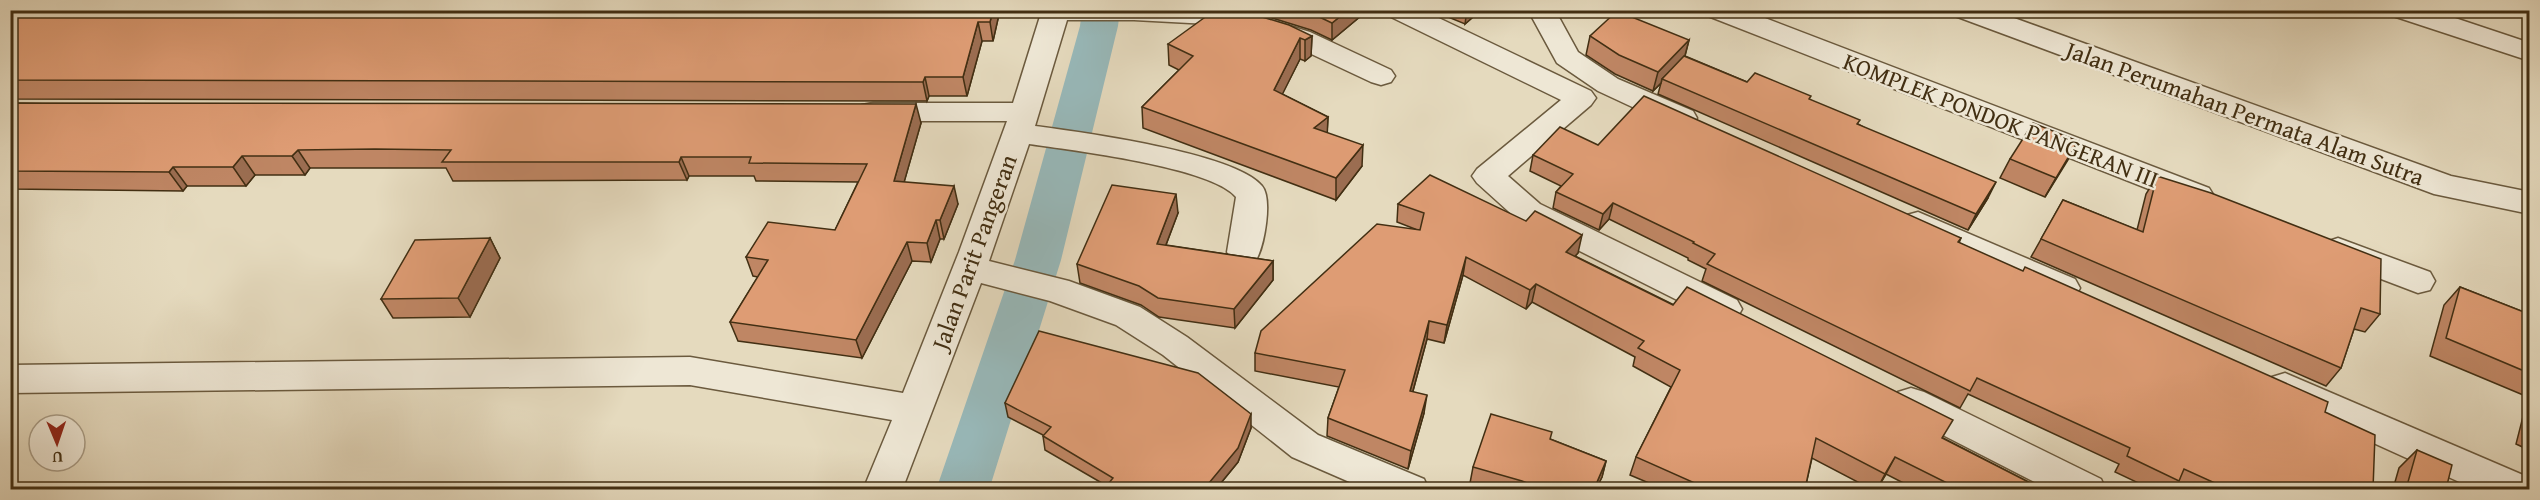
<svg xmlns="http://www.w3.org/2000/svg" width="2540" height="500" viewBox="0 0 2540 500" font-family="'Gentium Book Plus',serif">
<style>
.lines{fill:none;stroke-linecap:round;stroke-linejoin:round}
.canal{fill:#98b9ba;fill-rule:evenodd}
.minor-casing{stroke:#6b5a3e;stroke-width:3}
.minor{fill:#eee7d5;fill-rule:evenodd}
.wall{fill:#bf8664;stroke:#422f13;stroke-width:1.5}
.shaded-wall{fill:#9b6d51;stroke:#422f13;stroke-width:1.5}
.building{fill:#de9c74;stroke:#422f13;stroke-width:1.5}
.labels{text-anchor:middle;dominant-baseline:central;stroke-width:5;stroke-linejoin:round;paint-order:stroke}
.street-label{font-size:24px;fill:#422f13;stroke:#eee7d5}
</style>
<rect width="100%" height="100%" fill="#e5dabe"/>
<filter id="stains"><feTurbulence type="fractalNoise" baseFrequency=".00333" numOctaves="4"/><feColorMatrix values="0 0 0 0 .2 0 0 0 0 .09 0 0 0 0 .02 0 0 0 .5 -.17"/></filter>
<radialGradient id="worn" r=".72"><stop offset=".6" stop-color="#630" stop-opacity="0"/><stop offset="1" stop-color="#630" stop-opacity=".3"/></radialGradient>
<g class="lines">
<path class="canal" d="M 1082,10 L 1120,10 L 1118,26 L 1061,260 L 989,490 L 936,490 L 1015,260 L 1080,26 Z"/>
<g class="minor-casing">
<g id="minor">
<path d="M 1042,10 L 1236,10 L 1310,32 L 1391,70 L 1395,76 L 1391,82 L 1381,85 L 1371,82 L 1290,44 L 1227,25 L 1134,20 L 1067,20 L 1035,126 C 1081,132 1236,153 1262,186 C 1273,199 1264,247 1256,260 L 1244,264 L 1232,260 L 1227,252 L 1236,197 C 1212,167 1071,150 1029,144 L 989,261 L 1069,281 L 1140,307 L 1187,337 L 1318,435 L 1424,479 L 1429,490 L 1368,490 L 1292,457 L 1163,355 L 1116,325 L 1050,301 L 981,283 L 902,490 L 863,490 L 892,420 L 690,385 L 10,393 L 10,365 L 690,357 L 903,393 L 959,252 L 1007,121 L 873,121 L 862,119 L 858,112 L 862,105 L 873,103 L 1013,103 Z"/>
<path d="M 1386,10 L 1422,10 L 1591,91 L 1596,98 L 1591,105 L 1508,176 L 1540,204 L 1737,300 L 1742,309 L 1737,318 L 1725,322 L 1713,318 L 1518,220 L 1477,183 L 1472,176 L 1477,169 L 1561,100 L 1389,16 Z"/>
<path d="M 1528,10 L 1555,10 L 1578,52 L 1618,79 L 1693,111 L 1697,118 L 1693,125 L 1682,128 L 1671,125 L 1598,91 L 1557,63 Z"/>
<path d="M 1705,10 L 1744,10 L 2209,188 L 2214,196 L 2209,204 L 2198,207 L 2187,204 L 1708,16 Z"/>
<path d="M 1952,10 L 1992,10 L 2451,176 L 2530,192 L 2530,214 L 2434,194 L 1955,16 Z"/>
<path d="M 2390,10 L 2431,10 L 2530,43 L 2530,61 L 2393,16 Z"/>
<path d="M 1918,212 L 2075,279 L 2080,288 L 2075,297 L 2063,300 L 2051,297 L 1907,231 L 1902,223 L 1907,215 Z"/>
<path d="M 2338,238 L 2430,272 L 2435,281 L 2430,290 L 2418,293 L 2326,258 L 2322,250 L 2326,242 Z"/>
<path d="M 2285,373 L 2530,478 L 2530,490 L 2477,490 L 2272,397 L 2267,387 L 2272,377 Z"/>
<path d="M 1911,388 L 1924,392 L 2101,479 L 2106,490 L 2050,490 L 1898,412 L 1893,402 L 1898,392 Z"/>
</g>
</g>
<use href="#minor" class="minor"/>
</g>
<g class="wall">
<path d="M 10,10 L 1000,10 L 993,41 L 982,41 L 967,96 L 929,96 L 927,101 L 10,99 Z"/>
<path d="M 1246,10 L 1368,10 L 1332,40 L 1311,30 Z"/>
<path d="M 1431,10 L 1481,10 L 1465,24 Z"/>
<path d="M 1312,36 L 1311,56 L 1305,61 L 1300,59 L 1282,94 L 1328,117 L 1327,133 L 1362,166 L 1336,200 L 1143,128 L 1142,107 L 1179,70 L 1169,65 L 1168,44 Z"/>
<path d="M 1590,36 L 1689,40 L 1685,56 L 1747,82 L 1810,100 L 1858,124 L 1988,198 L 1968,230 L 1658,94 L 1661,83 L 1653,91 L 1615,74 L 1586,55 Z"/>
<path d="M 10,103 L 921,123 L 904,182 L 958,204 L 944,239 L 940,239 L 931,262 L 912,261 L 862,358 L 738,341 L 730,322 L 758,277 L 753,276 L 746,257 L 835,230 L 858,182 L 756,181 L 754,176 L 689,176 L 687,180 L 453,181 L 446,168 L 310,168 L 305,175 L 255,175 L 246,186 L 187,186 L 183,191 L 10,189 Z"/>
<path d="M 2078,141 L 2045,197 L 2000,178 L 2010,159 Z"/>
<path d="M 1598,145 L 1961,238 L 1959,243 L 2325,412 L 2373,489 L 2181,489 L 2174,486 L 2172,489 L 2151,489 L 2115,472 L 2119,464 L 1968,394 L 1960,408 L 1702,281 L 1706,269 L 1688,260 L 1688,258 L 1609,219 L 1599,230 L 1553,208 L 1556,192 L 1561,186 L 1530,171 L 1533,155 Z"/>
<path d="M 2157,176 L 2380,314 L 2365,332 L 2354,329 L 2341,368 L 2326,386 L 2031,257 L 2063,200 L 2137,230 L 2146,194 Z"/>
<path d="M 1398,204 L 1578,253 L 1575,256 L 1943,438 L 2042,489 L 1915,489 L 1886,474 L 1877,489 L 1871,489 L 1812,458 L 1805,489 L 1663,489 L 1630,475 L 1636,457 L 1671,387 L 1633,366 L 1635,357 L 1532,302 L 1526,309 L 1463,275 L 1444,343 L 1427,339 L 1413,391 L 1424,413 L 1408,469 L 1327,436 L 1328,418 L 1339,387 L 1255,371 L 1255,353 L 1415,229 L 1397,222 Z"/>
<path d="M 1178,213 L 1166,245 L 1273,261 L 1273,280 L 1235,328 L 1159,317 L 1141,305 L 1080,283 L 1077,264 Z"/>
<path d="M 490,238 L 500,258 L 470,317 L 393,318 L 381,299 Z"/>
<path d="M 2460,287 L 2529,314 L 2529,450 L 2516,444 L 2528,397 L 2430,356 L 2444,305 Z"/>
<path d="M 1005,403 L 1251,428 L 1238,462 L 1216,489 L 1104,489 L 1107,486 L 1045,450 L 1043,436 L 1043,435 L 1008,417 Z"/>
<path d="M 1550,439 L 1606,461 L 1602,477 L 1596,489 L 1492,489 L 1470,483 L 1473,467 Z"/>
<path d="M 2417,450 L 2446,489 L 2393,489 L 2399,468 Z"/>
</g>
<g class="shaded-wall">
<path d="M 993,10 L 1000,10 L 993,41 L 990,22 Z"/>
<path d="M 1348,10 L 1368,10 L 1332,40 L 1332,23 Z"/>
<path d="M 1467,10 L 1481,10 L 1465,24 Z"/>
<path d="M 978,22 L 982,41 L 967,96 L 963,77 Z"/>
<path d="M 1312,36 L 1311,56 L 1305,61 L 1305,40 Z"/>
<path d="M 1300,38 L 1300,59 L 1274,111 L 1274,90 Z"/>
<path d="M 1689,40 L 1684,59 L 1662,79 L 1661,83 L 1653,91 L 1658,72 Z"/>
<path d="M 925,77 L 929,96 L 927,101 L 923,82 Z"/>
<path d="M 916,104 L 921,123 L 899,200 L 894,181 Z"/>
<path d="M 1328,117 L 1327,139 L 1314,128 Z"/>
<path d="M 2078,141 L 2068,160 L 2045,197 L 2056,178 Z"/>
<path d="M 1363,145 L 1362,166 L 1336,200 L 1336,178 Z"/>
<path d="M 298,150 L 310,168 L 305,175 L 292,156 Z"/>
<path d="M 242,156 L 255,175 L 246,186 L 233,167 Z"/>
<path d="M 681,157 L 689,176 L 687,180 L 679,162 Z"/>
<path d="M 173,167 L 187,186 L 183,191 L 169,172 Z"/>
<path d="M 1996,182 L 1988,198 L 1968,230 L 1976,214 Z"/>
<path d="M 954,186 L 958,204 L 944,239 L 940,220 Z"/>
<path d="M 1176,194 L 1178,213 L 1159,263 L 1157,244 Z"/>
<path d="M 1613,203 L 1609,219 L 1599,230 L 1603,214 Z"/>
<path d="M 936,220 L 940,239 L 931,262 L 927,243 Z"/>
<path d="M 1582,235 L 1578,253 L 1562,270 L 1566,252 Z"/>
<path d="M 490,238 L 500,258 L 470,317 L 458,298 Z"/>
<path d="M 907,242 L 912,261 L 862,358 L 856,340 Z"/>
<path d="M 1466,257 L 1463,275 L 1444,343 L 1447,325 Z"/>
<path d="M 1273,261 L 1273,280 L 1235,328 L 1234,309 Z"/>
<path d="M 1536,284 L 1532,302 L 1526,309 L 1530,290 Z"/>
<path d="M 1429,321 L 1427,339 L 1408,409 L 1410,391 Z"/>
<path d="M 1427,395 L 1424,413 L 1408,469 L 1411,451 Z"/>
<path d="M 1251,414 L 1251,428 L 1238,462 L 1216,489 L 1204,489 Z"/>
<path d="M 1895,457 L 1886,474 L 1877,489 L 1885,474 Z"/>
<path d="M 1606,461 L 1602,477 L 1596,489 L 1594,489 Z"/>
</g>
<g class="building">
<path d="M 10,10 L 993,10 L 990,22 L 978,22 L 963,77 L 925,77 L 923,82 L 10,80 Z"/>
<path d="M 1215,10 L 1239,10 L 1289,25 L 1312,36 L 1305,40 L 1300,38 L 1274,90 L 1328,117 L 1314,128 L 1363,145 L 1336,178 L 1142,107 L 1193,56 L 1168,44 Z"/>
<path d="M 1302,10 L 1348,10 L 1332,23 L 1311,13 Z"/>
<path d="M 1617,11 L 1689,40 L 1658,72 L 1619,55 L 1590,36 Z"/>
<path d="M 1684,56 L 1747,82 L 1755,73 L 1811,96 L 1809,99 L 1860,120 L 1857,124 L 1996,182 L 1976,214 L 1662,79 Z"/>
<path d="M 1644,96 L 1961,238 L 1958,242 L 2023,271 L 2025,267 L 2328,402 L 2325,412 L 2375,435 L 2373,489 L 2228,489 L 2184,469 L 2179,481 L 2127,456 L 2130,448 L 1977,378 L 1970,391 L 1707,264 L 1715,254 L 1693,243 L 1694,242 L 1613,203 L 1603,214 L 1556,192 L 1573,174 L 1533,155 L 1560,127 L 1598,145 Z"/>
<path d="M 10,103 L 916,104 L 894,181 L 954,186 L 940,220 L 936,220 L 927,243 L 907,242 L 856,340 L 730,322 L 768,260 L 746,257 L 768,222 L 835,230 L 867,164 L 749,163 L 751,157 L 681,157 L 679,162 L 442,162 L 451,150 L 375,149 L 298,150 L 292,156 L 242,156 L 233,167 L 173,167 L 169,172 L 10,171 Z"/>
<path d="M 2033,123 L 2078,141 L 2056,178 L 2010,159 Z"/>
<path d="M 1430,175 L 1526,221 L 1535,211 L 1582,235 L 1566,252 L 1673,305 L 1687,287 L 1953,420 L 1942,438 L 2042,489 L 1959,489 L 1895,457 L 1885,474 L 1816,438 L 1805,489 L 1708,489 L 1636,457 L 1680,370 L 1638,348 L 1644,341 L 1536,284 L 1530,290 L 1466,257 L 1447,325 L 1429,321 L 1410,391 L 1427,395 L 1411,451 L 1328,418 L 1345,370 L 1255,353 L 1261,331 L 1377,224 L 1420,230 L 1424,213 L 1398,204 Z"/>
<path d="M 2157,176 L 2211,193 L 2381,259 L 2380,314 L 2361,308 L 2341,368 L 2041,239 L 2063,200 L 2143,232 Z"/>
<path d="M 1112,185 L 1176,194 L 1157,244 L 1273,261 L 1234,309 L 1158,298 L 1139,286 L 1077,264 Z"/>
<path d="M 490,238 L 458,298 L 381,299 L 415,240 Z"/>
<path d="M 2460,287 L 2529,314 L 2529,373 L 2446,338 Z"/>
<path d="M 1039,331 L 1198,373 L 1251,414 L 1238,448 L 1204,489 L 1104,489 L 1113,478 L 1043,436 L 1051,427 L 1005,403 Z"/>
<path d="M 1491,414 L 1552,432 L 1550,439 L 1606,461 L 1594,489 L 1543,489 L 1522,481 L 1473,467 Z"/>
<path d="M 2417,450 L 2452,465 L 2446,489 L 2406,489 Z"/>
</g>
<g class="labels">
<g class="street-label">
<text transform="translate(2245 113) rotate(20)">Jalan Perumahan Permata Alam Sutra</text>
<text transform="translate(2001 120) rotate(21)">KOMPLEK PONDOK PANGERAN III</text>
<text transform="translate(974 252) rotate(-70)">Jalan Parit Pangeran</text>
</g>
</g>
<rect width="2540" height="500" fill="none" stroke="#e5dabe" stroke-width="36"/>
<rect x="12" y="12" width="2516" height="476" fill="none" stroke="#422f13" stroke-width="3"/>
<rect x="18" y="18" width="2504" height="464" fill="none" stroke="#422f13" stroke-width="1.5"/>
<g transform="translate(57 443) rotate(178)"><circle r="28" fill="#eee7d5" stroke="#a99d87" stroke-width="1.5"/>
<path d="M0-4.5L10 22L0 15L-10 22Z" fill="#8f2418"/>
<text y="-9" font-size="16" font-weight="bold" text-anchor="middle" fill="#422f13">U</text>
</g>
<rect width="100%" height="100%" filter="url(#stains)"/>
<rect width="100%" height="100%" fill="url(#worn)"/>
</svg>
